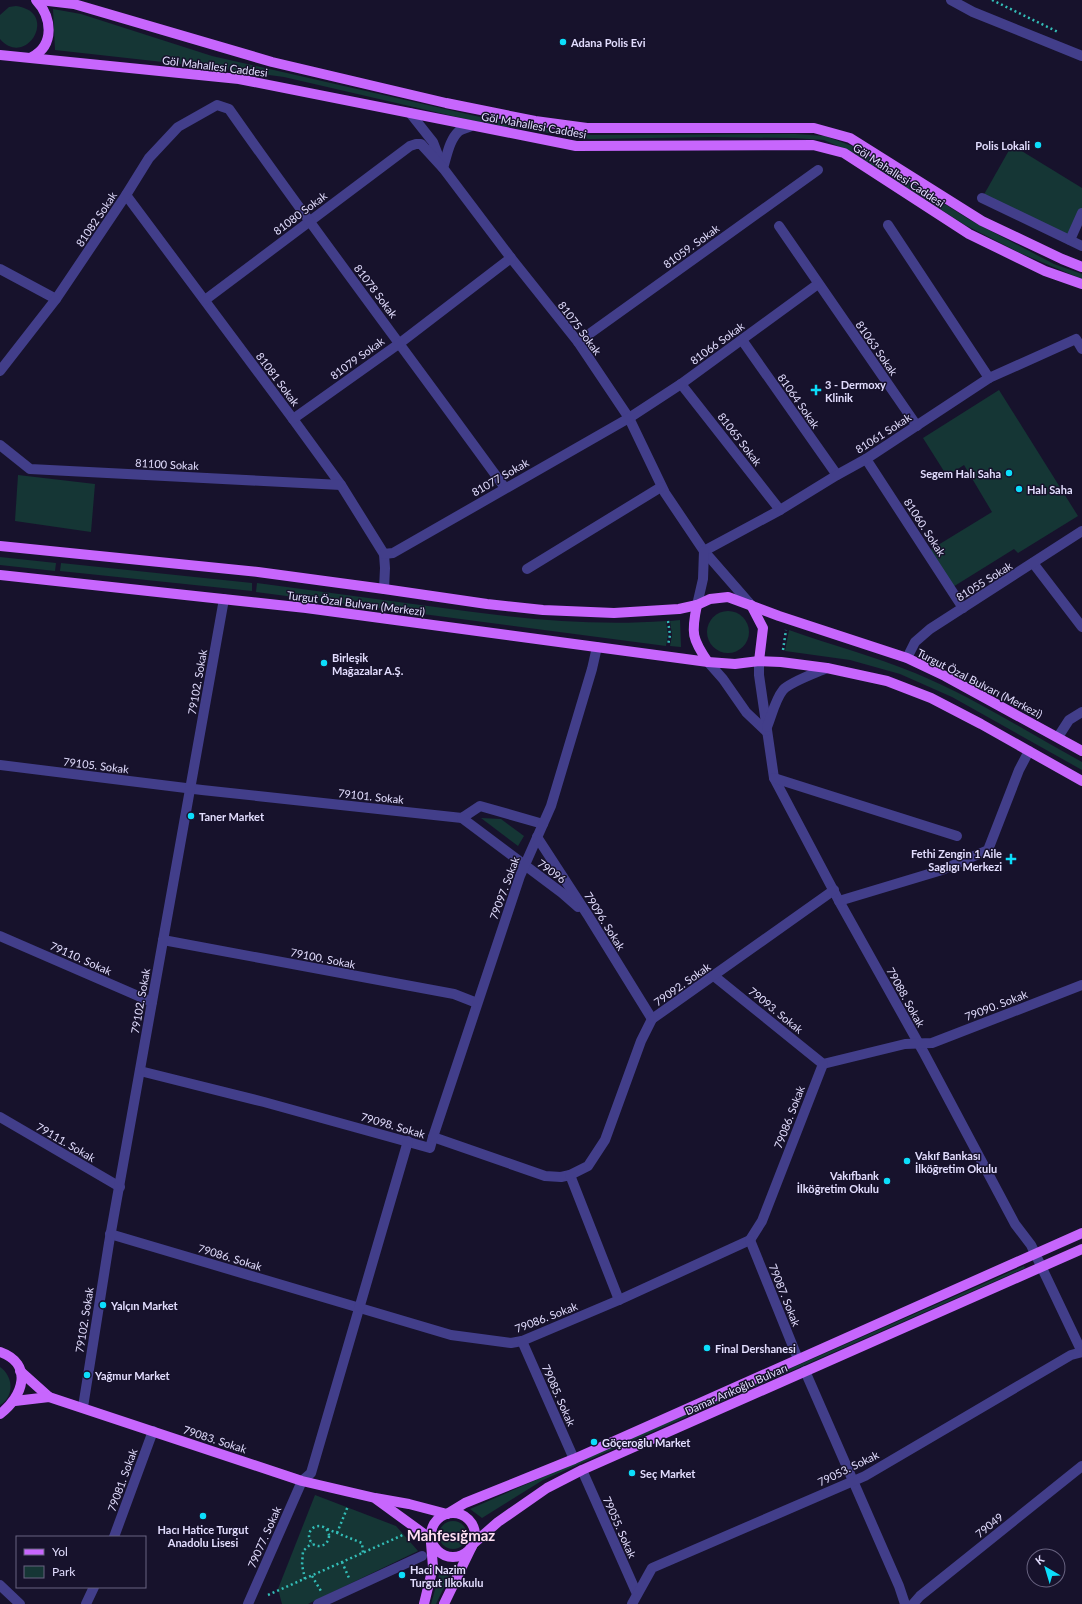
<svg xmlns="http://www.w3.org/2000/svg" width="1082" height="1604" viewBox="0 0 1082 1604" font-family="Lato,sans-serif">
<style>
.green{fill:#153635}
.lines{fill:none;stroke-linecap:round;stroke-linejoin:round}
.path{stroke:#33bdb7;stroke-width:2.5;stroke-dasharray:2 3;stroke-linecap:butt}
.minor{stroke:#423e8a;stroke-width:10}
.major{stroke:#c766fd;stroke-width:10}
.poi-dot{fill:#0cdefb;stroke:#17122c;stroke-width:1.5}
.labels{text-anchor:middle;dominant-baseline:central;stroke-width:3;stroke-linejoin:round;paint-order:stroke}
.poi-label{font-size:11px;font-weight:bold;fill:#e2ddfe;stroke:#17122c;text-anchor:start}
.street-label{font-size:11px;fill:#e2ddfe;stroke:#17122c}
.district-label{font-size:15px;font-weight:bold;fill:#fedff2;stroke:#17122c}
</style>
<rect width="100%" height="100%" fill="#17122c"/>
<g class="green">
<path d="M 16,6 C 60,12 26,69 0,39 L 0,15 L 9,7 Z"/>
<path d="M 53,9 L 81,14 L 212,56 L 489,119 L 551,130 L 591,135 L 795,134 L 825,136 L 852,146 L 970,220 L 1054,264 L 1082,274 L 1082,279 L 1020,253 L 965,225 L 849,151 L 824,140 L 794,138 L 712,137 L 590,139 L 487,124 L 284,77 L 208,67 L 55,50 Z"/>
<path d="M 1012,145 L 1082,188 L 1082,213 L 1070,240 L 982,198 Z"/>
<path d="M 999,390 L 1078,516 L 1018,553 L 1014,549 L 948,590 L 925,553 L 992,512 L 964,465 L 947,476 L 923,438 Z"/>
<path d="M 18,475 L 95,484 L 91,532 L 15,521 Z"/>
<path d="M 0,557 L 56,563 L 55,571 L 0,565 Z"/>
<path d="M 61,563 L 252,583 L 252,591 L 60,571 Z"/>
<path d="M 257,583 C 314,591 371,598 428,606 C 507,617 585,627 666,621 L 668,635 L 666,646 L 256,592 Z"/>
<circle cx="728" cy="632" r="21"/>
<path d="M 680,620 L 681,647 L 670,646 L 672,635 L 670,621 Z"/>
<path d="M 789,630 C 831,645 874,656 915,673 C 973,697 1027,732 1082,762 L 1082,770 L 952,697 L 900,674 L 850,660 L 785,651 Z"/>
<path d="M 481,818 L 501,819 L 524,836 L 518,846 Z"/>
<path d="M 1024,1266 L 1025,1268 L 543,1480 L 482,1518 L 470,1509 Z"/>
<path d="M 0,1367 C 13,1376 15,1396 0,1405 Z"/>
<path d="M 315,1495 L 396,1526 L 418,1551 L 308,1604 L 282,1604 L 278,1589 Z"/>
<circle cx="453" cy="1535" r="14"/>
<path d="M 454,1567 L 436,1604 L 431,1604 L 441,1568 Z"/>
</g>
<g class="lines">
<g class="path">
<path d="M 992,0 L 1058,32"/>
<path d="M 668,621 L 670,635 L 668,645"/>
<path d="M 783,650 L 786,630"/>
<circle cx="319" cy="1536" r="10"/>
<path d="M 327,1529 L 362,1543 L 363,1553"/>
<path d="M 337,1533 L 348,1506"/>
<path d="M 342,1562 L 349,1578"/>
<path d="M 312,1576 L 321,1591"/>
<path d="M 305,1579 L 302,1565 L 303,1551 L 312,1543"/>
<path d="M 268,1595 L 405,1534"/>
</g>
<g class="minor">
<path d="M 951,0 L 973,12 L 1082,56"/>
<path d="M 410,113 L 433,142 L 441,163"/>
<path d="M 443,168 C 447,156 449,140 459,131 C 462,129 467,128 471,126"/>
<path d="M 126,195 L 293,419 L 341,485 L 384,554 L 385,568 L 384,589"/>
<path d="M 982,198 L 1082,246"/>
<path d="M 888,225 L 989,378"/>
<path d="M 779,226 L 917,426"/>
<path d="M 1070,240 L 1082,213"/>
<path d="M 0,269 L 56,299"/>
<path d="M 205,300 L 410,146 L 416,144 L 421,144 L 443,168 L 511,258 L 578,342 L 629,418 L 665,493 L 704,551 L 751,605"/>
<path d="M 742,340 L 837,475"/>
<path d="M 578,342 L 818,170"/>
<path d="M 0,371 L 56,299 L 126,195 L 149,158 L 178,127 L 217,105 L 229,109 C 319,237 413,361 505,488"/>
<path d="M 681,384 L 780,510"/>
<path d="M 293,419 L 400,343 L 511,258"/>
<path d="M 0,445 L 30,469 L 341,485"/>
<path d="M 866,459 L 963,608"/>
<path d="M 704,551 L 780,510 L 837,475 L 866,459 L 989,378 L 1076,339 L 1082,349"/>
<path d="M 384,554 L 393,553 L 629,418 L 681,384 L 818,284"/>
<path d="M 1033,563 L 1082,627"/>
<path d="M 527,569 L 661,487"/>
<path d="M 697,605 L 703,579 L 704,551"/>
<path d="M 907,658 L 915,642 L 930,629 L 1082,531"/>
<path d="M 759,661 L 759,675 L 774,778 L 839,901 L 924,1053 L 1015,1224 L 1031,1245 L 1082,1352"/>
<path d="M 708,662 L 723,679 L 746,712 L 766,731"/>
<path d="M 767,727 C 772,715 775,700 783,690 C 790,682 816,673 827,668"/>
<path d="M 1058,737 L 1069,720 L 1082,712"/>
<path d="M 0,765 L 202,790 L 462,818 L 480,806 L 543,824"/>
<path d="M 774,778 L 957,836"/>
<path d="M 462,818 L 562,893 L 578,907"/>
<path d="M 537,837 L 589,917 L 652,1019"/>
<path d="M 839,901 L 942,870 L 988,850 L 1019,770 L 1029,751"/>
<path d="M 0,936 L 152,1002"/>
<path d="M 163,940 L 454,994 L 477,1003"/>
<path d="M 714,976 L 823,1064"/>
<path d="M 823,1064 L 905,1044 L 932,1043 L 1082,985"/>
<path d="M 140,1071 L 264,1102 L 430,1148 L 433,1137 L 545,1176 L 561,1177 L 570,1175 L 619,1300"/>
<path d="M 0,1117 L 120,1187"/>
<path d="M 433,1137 L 520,876 L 551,806 L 592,669 L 597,647"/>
<path d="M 570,1175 L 588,1166 L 605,1140 L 641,1041 L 652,1019 L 834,890"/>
<path d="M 110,1234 L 451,1335 L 511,1343 L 522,1341 L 619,1300 L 750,1240 L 762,1221 L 823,1064"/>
<path d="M 750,1240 L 798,1359"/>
<path d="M 522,1341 L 574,1459"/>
<path d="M 805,1371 L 899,1586 L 905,1604"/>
<path d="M 83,1407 L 109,1243 L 224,599"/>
<path d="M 582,1470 L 637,1594"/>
<path d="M 114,1537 L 153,1431"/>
<path d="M 0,1585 L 20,1604"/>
<path d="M 86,1604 L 94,1587"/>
<path d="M 248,1604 L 302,1481 L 311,1473 L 408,1141"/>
<path d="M 318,1604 L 422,1556"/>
<path d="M 632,1604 L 652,1568 L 865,1476 L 1071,1355 L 1082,1352"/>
<path d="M 913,1604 L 920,1596 L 1082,1466"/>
</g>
<g class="major">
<path d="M 40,0 L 74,4 L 272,62 L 446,103 L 535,121 L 587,128 L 814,128 L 850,138 L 982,221 L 1062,259 L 1082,267"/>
<path d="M 0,55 L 239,79 L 576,146 L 813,145 L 844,153 L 969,234 L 1045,271 L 1082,284"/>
<path d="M 32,57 C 55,45 52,17 36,0"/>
<path d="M 0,546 L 258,572 L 384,589 L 487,604 L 543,610 L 614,613 L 679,609 L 697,605 L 710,599 L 728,597 L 779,616 L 907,658 L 945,676 L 1082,751"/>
<path d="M 0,575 L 306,608 L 708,662 L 735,664 L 759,661 L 781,662 L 827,668 L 887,681 L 931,698 L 981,724 L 1082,781"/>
<path d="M 697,605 C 691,633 692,639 708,662"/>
<path d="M 751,605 L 763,628 L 759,661"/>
<path d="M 0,1352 C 34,1364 23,1397 0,1414"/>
<path d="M 20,1371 L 49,1397"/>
<path d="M 15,1401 L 49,1397 L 302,1481 L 375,1498 L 409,1504 L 447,1514"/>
<path d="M 376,1499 L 431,1539"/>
<circle cx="453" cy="1535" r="22"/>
<path d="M 447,1514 L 465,1503 L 574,1459 L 1082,1233"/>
<path d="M 424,1604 L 433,1567 L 431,1543"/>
<path d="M 444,1604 L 473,1544 L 498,1522 L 547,1488 L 582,1470 L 1082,1249"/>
</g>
</g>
<g class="poi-dot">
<circle cx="563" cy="42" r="4"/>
<circle cx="1038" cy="145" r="4"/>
<path d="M814 384h4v4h4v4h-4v4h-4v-4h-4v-4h4z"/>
<circle cx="1009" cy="473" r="4"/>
<circle cx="1019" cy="489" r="4"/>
<circle cx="324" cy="663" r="4"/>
<circle cx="191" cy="816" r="4"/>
<path d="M1009 853h4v4h4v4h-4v4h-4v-4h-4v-4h4z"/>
<circle cx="907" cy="1161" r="4"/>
<circle cx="887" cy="1181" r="4"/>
<circle cx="103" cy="1305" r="4"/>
<circle cx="707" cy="1348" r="4"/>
<circle cx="87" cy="1375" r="4"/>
<circle cx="594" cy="1442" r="4"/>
<circle cx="632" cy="1473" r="4"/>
<circle cx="203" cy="1516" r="4"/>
<circle cx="402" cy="1575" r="4"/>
</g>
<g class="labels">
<g class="poi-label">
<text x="571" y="42">Adana Polis Evi</text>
<text x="1030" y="145" text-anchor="end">Polis Lokali</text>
<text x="825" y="384">3 - Dermoxy<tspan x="825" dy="13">Klinik</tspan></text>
<text x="1001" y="473" text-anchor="end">Segem Halı Saha</text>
<text x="1027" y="489">Halı Saha</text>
<text x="332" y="657">Birleşik<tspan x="332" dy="13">Mağazalar A.Ş.</tspan></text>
<text x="199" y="816">Taner Market</text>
<text x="1002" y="853" text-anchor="end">Fethi Zengin 1 Aile<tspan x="1002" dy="13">Saglıgı Merkezi</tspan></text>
<text x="915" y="1155">Vakıf Bankası<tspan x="915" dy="13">İlköğretim Okulu</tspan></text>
<text x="879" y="1175" text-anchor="end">Vakıfbank<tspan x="879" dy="13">İlköğretim Okulu</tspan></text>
<text x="111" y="1305">Yalçın Market</text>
<text x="715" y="1348">Final Dershanesi</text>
<text x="95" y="1375">Yağmur Market</text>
<text x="602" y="1442">Göçeroğlu Market</text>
<text x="640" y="1473">Seç Market</text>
<text x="203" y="1529" text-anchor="middle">Hacı Hatice Turgut<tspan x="203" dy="13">Anadolu Lisesi</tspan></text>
<text x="410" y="1569">Haci Nazim<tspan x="410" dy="13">Turgut Ilkokulu</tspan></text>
</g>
<g class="street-label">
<text transform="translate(215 66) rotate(7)">Göl Mahallesi Caddesi</text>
<text transform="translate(534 125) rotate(10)">Göl Mahallesi Caddesi</text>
<text transform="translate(899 175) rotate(33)">Göl Mahallesi Caddesi</text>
<text transform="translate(300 213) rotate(-37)">81080 Sokak</text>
<text transform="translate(96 219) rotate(-56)">81082 Sokak</text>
<text transform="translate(691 246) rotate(-36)">81059. Sokak</text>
<text transform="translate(376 291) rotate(53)">81078 Sokak</text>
<text transform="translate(580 328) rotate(53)">81075 Sokak</text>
<text transform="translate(717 343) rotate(-36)">81066 Sokak</text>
<text transform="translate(877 348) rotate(55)">81063 Sokak</text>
<text transform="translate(357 358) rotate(-36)">81079 Sokak</text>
<text transform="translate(278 379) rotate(53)">81081 Sokak</text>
<text transform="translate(799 401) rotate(55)">81064 Sokak</text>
<text transform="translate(883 433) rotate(-33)">81061 Sokak</text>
<text transform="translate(740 439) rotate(52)">81065 Sokak</text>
<text transform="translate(167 464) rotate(3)">81100 Sokak</text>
<text transform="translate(500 477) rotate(-30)">81077 Sokak</text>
<text transform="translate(925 527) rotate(57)">81060. Sokak</text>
<text transform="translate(984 581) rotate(-32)">81055 Sokak</text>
<text transform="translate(356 603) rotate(7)">Turgut Özal Bulvarı (Merkezi)</text>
<text transform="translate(197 682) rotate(-80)">79102. Sokak</text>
<text transform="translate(980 683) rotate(27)">Turgut Özal Bulvarı (Merkezi)</text>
<text transform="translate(96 765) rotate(7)">79105. Sokak</text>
<text transform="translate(371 796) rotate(6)">79101. Sokak</text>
<text transform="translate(552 871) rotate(36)">79096</text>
<text transform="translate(504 888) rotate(-70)">79097. Sokak</text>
<text transform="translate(605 921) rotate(58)">79096. Sokak</text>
<text transform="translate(81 958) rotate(24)">79110. Sokak</text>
<text transform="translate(323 958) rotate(11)">79100. Sokak</text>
<text transform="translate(682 984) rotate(-35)">79092. Sokak</text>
<text transform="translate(906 997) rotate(61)">79088. Sokak</text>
<text transform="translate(140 1001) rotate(-80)">79102. Sokak</text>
<text transform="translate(996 1005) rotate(-21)">79090. Sokak</text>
<text transform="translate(776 1010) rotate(39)">79093. Sokak</text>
<text transform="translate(789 1117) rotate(-69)">79086. Sokak</text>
<text transform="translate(393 1125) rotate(16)">79098. Sokak</text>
<text transform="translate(66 1142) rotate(30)">79111. Sokak</text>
<text transform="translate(230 1257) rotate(17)">79086. Sokak</text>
<text transform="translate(785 1295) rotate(68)">79087. Sokak</text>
<text transform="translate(546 1317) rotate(-21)">79086. Sokak</text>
<text transform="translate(84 1320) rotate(-81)">79102. Sokak</text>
<text transform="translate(736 1389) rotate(-24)">Damar Arıkoğlu Bulvarı</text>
<text transform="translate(559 1395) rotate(66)">79085. Sokak</text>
<text transform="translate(215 1439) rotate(18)">79083. Sokak</text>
<text transform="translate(848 1468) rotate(-26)">79053. Sokak</text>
<text transform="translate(122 1480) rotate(-70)">79081. Sokak</text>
<text transform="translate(989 1525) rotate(-39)">79049</text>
<text transform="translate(620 1527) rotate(66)">79055. Sokak</text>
<text transform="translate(264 1537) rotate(-66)">79077. Sokak</text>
</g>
<g class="district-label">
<text x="451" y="1535">Mahfesığmaz</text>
</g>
</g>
<rect x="16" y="1536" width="130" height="52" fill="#17122c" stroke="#686380"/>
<rect x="24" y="1549" width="20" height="6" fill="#c766fd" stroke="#686380"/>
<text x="52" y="1556" font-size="12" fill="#e2ddfe">Yol</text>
<rect x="24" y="1566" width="20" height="12" fill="#153635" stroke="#686380"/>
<text x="52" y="1576" font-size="12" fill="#e2ddfe">Park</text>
<g transform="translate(1046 1568) rotate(322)"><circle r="19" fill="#17122c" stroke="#686380"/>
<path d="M0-3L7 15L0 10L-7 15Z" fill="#0cdefb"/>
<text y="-6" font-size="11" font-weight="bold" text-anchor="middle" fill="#e2ddfe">K</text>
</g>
</svg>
